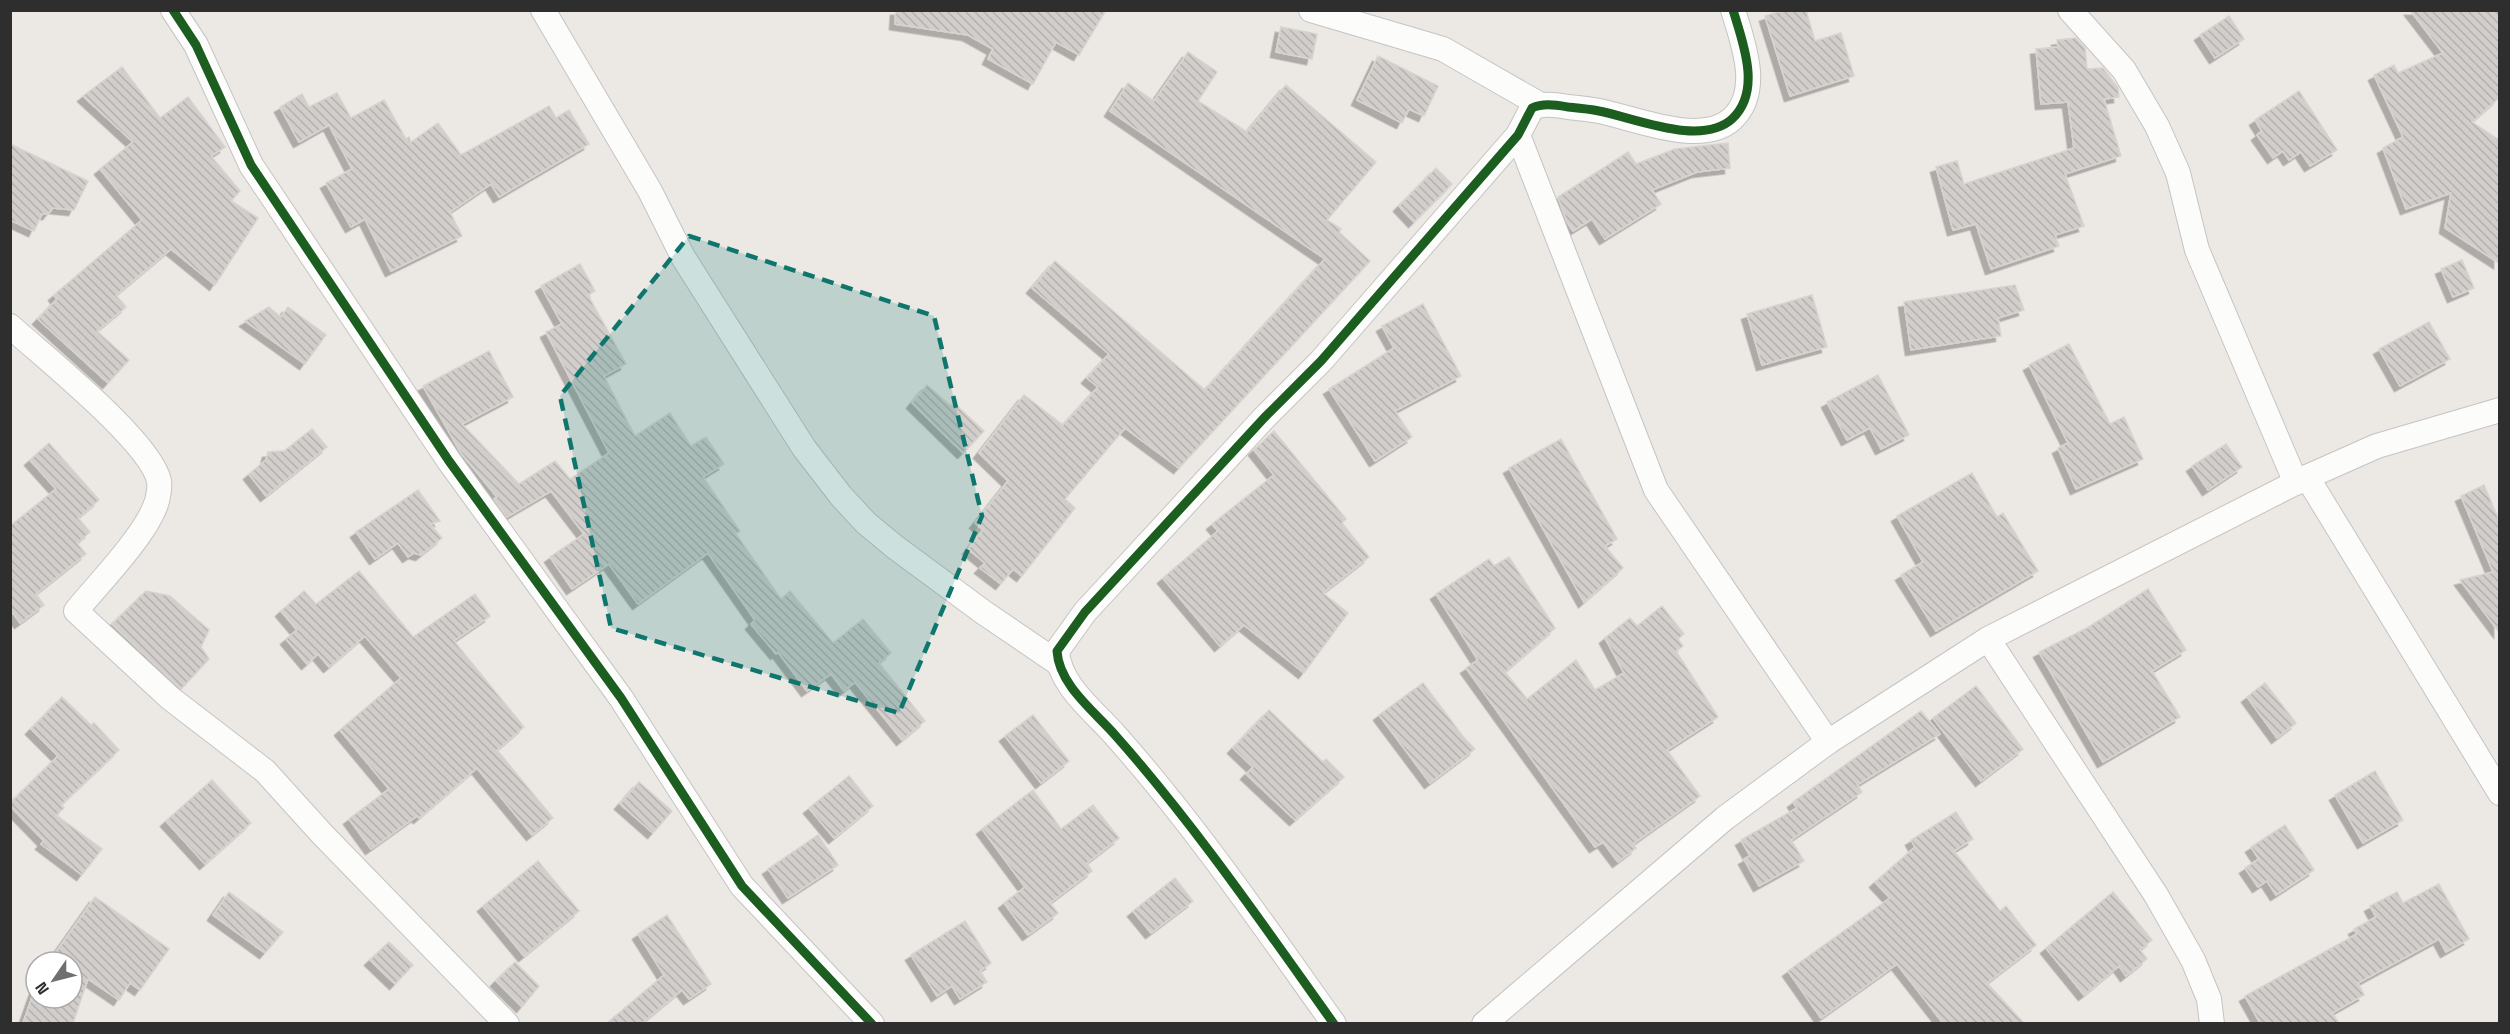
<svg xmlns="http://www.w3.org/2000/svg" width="2510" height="1034" viewBox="0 0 2510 1034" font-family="'Space Grotesk',sans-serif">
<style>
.building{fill:url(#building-back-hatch);stroke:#d7d4d0;stroke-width:1.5;filter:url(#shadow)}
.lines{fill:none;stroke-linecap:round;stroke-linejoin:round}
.minor-casing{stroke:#c5c4c5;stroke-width:26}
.minor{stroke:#fcfcfb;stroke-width:24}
.cycleway-casing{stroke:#fff;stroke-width:13}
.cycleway{stroke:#1b5e20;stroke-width:9}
.marked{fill:#0f766e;fill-opacity:0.2;stroke:#0f766e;stroke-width:4.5;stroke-dasharray:12 8;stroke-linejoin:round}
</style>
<defs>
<pattern id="building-back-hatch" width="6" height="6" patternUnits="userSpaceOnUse" patternTransform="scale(1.5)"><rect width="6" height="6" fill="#d1cecb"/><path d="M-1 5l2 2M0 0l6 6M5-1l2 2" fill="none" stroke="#b4b1af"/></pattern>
<filter id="shadow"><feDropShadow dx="-5.5" dy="5.5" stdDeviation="0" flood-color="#0004"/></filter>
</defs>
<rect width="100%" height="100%" fill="#ece8e4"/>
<g class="building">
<path d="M 896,10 L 1106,10 L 1079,55 L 1056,42 L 1033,84 L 988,59 L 993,49 L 968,35 L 895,24 Z"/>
<path d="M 1784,10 L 1806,10 L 1815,41 L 1841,33 L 1854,76 L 1790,96 L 1765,16 Z"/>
<path d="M 2410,10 L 2499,10 L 2499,98 L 2472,122 L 2499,140 L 2499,263 L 2445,228 L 2451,193 L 2406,209 L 2383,148 L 2403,137 L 2374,75 L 2394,65 L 2398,73 L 2443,53 Z"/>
<path d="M 2229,16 L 2244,39 L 2215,58 L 2200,35 Z"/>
<path d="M 1281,27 L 1317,34 L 1312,59 L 1276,52 Z"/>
<path d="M 2076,38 L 2085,48 L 2087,69 L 2103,68 L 2118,88 L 2119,97 L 2104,99 L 2121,156 L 2065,174 L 2084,226 L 2055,235 L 2059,246 L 1991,269 L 1976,224 L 1953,230 L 1936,167 L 1957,161 L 1964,184 L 2074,148 L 2068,102 L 2041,104 L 2036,49 L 2058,47 L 2057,40 Z"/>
<path d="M 1188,52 L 1217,72 L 1198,101 L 1247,132 L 1286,85 L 1376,162 L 1327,220 L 1341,229 L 1339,232 L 1370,261 L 1179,468 L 1125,428 L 1065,499 L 1075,508 L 1022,576 L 1013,569 L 1001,584 L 980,568 L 985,563 L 968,549 L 983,530 L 975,523 L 1008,481 L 979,453 L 1024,395 L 1063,425 L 1098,387 L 1087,378 L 1109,354 L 1032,288 L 1055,261 L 1205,390 L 1325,259 L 1110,111 L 1128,83 L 1154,101 Z"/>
<path d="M 1378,56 L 1438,86 L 1424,116 L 1409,109 L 1402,123 L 1357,100 Z"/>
<path d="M 122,67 L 160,118 L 188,97 L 225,147 L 211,156 L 240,191 L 231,201 L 258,218 L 215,285 L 171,249 L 116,295 L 126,307 L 97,331 L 129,360 L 108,383 L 38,319 L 57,299 L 54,295 L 142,220 L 100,169 L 133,142 L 83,96 Z"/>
<path d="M 2299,91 L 2337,150 L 2310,166 L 2301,152 L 2289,160 L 2283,151 L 2273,158 L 2257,135 L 2262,131 L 2255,120 Z"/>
<path d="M 337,93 L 351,118 L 384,100 L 406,139 L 409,137 L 411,142 L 438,123 L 461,155 L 549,106 L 556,118 L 569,110 L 589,144 L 499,197 L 491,184 L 450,212 L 462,236 L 391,271 L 365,219 L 351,227 L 326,183 L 352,169 L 329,125 L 299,142 L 280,107 L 302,94 L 309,107 Z"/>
<path d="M 1728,143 L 1730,168 L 1697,172 L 1652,190 L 1661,204 L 1605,239 L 1592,219 L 1573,231 L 1567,222 L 1558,197 L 1628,152 L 1636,164 L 1675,149 Z"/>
<path d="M 10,144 L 88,181 L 74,210 L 53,208 L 48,214 L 42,214 L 34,231 L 10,220 Z"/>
<path d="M 1436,168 L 1452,184 L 1414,222 L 1399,206 Z"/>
<path d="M 2462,260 L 2474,288 L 2453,297 L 2441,269 Z"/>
<path d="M 580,264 L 595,291 L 588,295 L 626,364 L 604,376 L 635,436 L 670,413 L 691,446 L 706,437 L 724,464 L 703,477 L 740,531 L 736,534 L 781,599 L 790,591 L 833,643 L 863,619 L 891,653 L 879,663 L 925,721 L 902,740 L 855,682 L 844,691 L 831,674 L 807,691 L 778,652 L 776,654 L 751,624 L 755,620 L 708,553 L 638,604 L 609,564 L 572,589 L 550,557 L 584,534 L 551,491 L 507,517 L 494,499 L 497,497 L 461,453 L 423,386 L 489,351 L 513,397 L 462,424 L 519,484 L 555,461 L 570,479 L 609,453 L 546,332 L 562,324 L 541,286 Z"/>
<path d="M 2015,285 L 2024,310 L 1998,318 L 2001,336 L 1911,350 L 1904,302 Z"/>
<path d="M 1812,295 L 1827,347 L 1762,365 L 1747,314 Z"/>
<path d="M 1423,304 L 1461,376 L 1395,411 L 1412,437 L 1375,461 L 1329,389 L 1394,348 L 1382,326 Z"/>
<path d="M 269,307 L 281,317 L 288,307 L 326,335 L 305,364 L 245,321 Z"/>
<path d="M 2429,322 L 2450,359 L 2400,386 L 2379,349 Z"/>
<path d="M 2069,344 L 2110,424 L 2124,417 L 2143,459 L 2076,489 L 2058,448 L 2068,443 L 2029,365 Z"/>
<path d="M 1878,375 L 1909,435 L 1881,449 L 1870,428 L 1847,440 L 1827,402 Z"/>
<path d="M 927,385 L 951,406 L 954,403 L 984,431 L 963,453 L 912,403 Z"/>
<path d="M 312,429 L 327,447 L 266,496 L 249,474 L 266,460 L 268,452 L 284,451 Z"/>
<path d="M 1274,431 L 1346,519 L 1342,523 L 1369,557 L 1323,593 L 1348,613 L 1304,673 L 1244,625 L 1220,646 L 1163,578 L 1218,531 L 1212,524 L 1274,475 L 1254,450 Z"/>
<path d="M 1561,439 L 1617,539 L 1605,546 L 1623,568 L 1584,602 L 1509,468 Z"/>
<path d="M 49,443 L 99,500 L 78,518 L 90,532 L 77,543 L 86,554 L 36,594 L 44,605 L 20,623 L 13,613 L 10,615 L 10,526 L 56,489 L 30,460 Z"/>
<path d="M 2226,444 L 2242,467 L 2208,490 L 2192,466 Z"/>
<path d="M 1972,473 L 1997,517 L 2003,513 L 2038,571 L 1936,631 L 1901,575 L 1923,562 L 1897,516 Z"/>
<path d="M 2484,485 L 2499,520 L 2499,632 L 2460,580 L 2493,572 L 2461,496 Z"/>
<path d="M 418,490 L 440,521 L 430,524 L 442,538 L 421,555 L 414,553 L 408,557 L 398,543 L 375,559 L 356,532 Z"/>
<path d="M 1509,557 L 1555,628 L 1505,672 L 1527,699 L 1576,660 L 1595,690 L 1624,673 L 1605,638 L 1630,618 L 1637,626 L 1662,606 L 1684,634 L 1678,639 L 1683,646 L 1676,651 L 1718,717 L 1667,750 L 1700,796 L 1633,844 L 1636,848 L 1618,862 L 1603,842 L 1595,847 L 1466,668 L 1478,660 L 1436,594 L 1489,559 L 1494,566 Z"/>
<path d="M 359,571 L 413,637 L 475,594 L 490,616 L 454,641 L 524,727 L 497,750 L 553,818 L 532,835 L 477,768 L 419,818 L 417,816 L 371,849 L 349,819 L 389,789 L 340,730 L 401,678 L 365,636 L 329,667 L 318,654 L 307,664 L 286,639 L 297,630 L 281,611 L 304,591 L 316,604 Z"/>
<path d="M 2148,589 L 2186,650 L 2152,671 L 2180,717 L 2103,762 L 2039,652 L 2087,628 Z"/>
<path d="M 146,591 L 170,596 L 209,630 L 201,647 L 209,659 L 181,689 L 112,624 Z"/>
<path d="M 1423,683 L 1465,739 L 1475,749 L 1430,783 L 1379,715 Z"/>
<path d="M 2265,683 L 2296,723 L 2277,738 L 2247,697 Z"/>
<path d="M 1976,686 L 2023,749 L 1981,781 L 1933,718 Z"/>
<path d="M 62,697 L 91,725 L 94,723 L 119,750 L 61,805 L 64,808 L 56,815 L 102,849 L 82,875 L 41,844 L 44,841 L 10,806 L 10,803 L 58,756 L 31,729 Z"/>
<path d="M 1269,710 L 1323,762 L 1326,759 L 1344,777 L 1295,820 L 1246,774 L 1253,767 L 1233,748 Z"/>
<path d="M 1921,711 L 1940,734 L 1857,785 L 1862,792 L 1791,840 L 1804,861 L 1759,886 L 1744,859 L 1750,856 L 1741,840 L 1797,808 L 1793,802 Z"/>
<path d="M 1033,715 L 1069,761 L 1041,783 L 1005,736 Z"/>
<path d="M 2375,771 L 2403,820 L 2363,843 L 2335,795 Z"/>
<path d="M 849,776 L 873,806 L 834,838 L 809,808 Z"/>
<path d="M 212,780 L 251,823 L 205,864 L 166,821 Z"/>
<path d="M 639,782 L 672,811 L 653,833 L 620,804 Z"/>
<path d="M 1033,790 L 1061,829 L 1093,805 L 1119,838 L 1087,863 L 1092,871 L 1050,903 L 1058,913 L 1028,935 L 1004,903 L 1025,887 L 982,829 Z"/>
<path d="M 1956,812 L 1973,839 L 1954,851 L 2000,911 L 2006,906 L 2036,945 L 1987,983 L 2024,1023 L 1943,1023 L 1897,964 L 1821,1018 L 1788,971 L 1890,898 L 1875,882 L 1915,847 L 1911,840 Z"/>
<path d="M 2285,825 L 2314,870 L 2276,895 L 2267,881 L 2258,887 L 2245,868 L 2259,859 L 2251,847 Z"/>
<path d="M 818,835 L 838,865 L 788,898 L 768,869 Z"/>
<path d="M 538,861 L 579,911 L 524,956 L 483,906 Z"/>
<path d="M 1175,878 L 1193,901 L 1151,933 L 1133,911 Z"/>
<path d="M 2439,884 L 2469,939 L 2446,952 L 2439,939 L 2358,983 L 2364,995 L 2332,1013 L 2339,1023 L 2260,1023 L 2245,996 L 2357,934 L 2354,929 L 2376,917 L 2370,906 L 2397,892 L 2403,903 Z"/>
<path d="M 229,892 L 283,932 L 265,953 L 213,915 Z"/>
<path d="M 2113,892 L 2152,940 L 2140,950 L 2147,959 L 2126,976 L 2119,966 L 2084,995 L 2046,948 Z"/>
<path d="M 95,897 L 169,949 L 140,990 L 130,983 L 119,1000 L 88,979 L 73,1023 L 23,1023 L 36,986 L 36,998 L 72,998 L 72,962 L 49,962 Z"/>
<path d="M 667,915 L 711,984 L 689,999 L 682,990 L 642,1023 L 607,1023 L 664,975 L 638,934 Z"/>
<path d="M 965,921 L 991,963 L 980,971 L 987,982 L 960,999 L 952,986 L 937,996 L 911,955 Z"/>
<path d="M 389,942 L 413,965 L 395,984 L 370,960 Z"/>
<path d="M 515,962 L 539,986 L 522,1007 L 496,981 Z"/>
</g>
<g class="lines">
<g class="minor-casing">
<g id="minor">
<path d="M 173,10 L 196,45 L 251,165 L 449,461 L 621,698 L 742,886 L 872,1024"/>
<path d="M 543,10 L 650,191 L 683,257 L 804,448 L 841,496 L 866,523 L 895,547 L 983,612 L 1058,663"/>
<path d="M 1311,10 L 1443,49 L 1539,104"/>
<path d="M 2070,10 L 2124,70 L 2157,126 L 2178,173 L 2197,250 L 2296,483"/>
<path d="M 1518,135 L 1656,490 L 1828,742"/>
<path d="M 10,326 C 43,356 151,442 159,481 C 160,487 158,499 156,504 C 145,536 98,584 76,611 L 170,698 L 265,771 L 323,835 L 507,1024"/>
<path d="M 2307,477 L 2500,793"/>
<path d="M 1988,639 L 2156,895 L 2193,960 L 2209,999 L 2212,1024"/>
<path d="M 1334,1024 C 1264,926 1195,825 1115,735 C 1094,711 1059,685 1057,651 L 1085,612 L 1264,418 L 1321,361 L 1518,135 L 1532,108 C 1543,103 1555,105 1568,107 C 1578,108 1589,109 1599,111 C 1635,118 1701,147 1732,119 C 1762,91 1743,43 1733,10"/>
<path d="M 1484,1024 L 1725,818 L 1828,742 L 1988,639 L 2307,477 L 2377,446 L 2500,410"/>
</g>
</g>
<use href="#minor" class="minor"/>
<g class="cycleway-casing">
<g id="cycleway">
<path d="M 173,10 L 196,45 L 251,165 L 449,461 L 621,698 L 742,886 L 872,1024"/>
<path d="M 1334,1024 C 1264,926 1195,825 1115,735 C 1094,711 1059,685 1057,651 L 1085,612 L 1264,418 L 1321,361 L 1518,135 L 1532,108 C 1543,103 1555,105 1568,107 C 1578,108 1589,109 1599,111 C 1635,118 1701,147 1732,119 C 1762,91 1743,43 1733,10"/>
</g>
</g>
<use href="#cycleway" class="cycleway"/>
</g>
<path class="marked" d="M 689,236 L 934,316 L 982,516 L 899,713 L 611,628 L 560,396 Z"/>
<rect width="2510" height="1034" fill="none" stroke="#2e2e2e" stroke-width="24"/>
<g transform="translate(54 980) rotate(235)"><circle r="28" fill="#ffffff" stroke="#ababab" stroke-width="1.5"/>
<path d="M0-4.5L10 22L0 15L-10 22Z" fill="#706f6e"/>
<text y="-9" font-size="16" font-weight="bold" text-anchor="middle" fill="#2e2e2e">N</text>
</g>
</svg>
